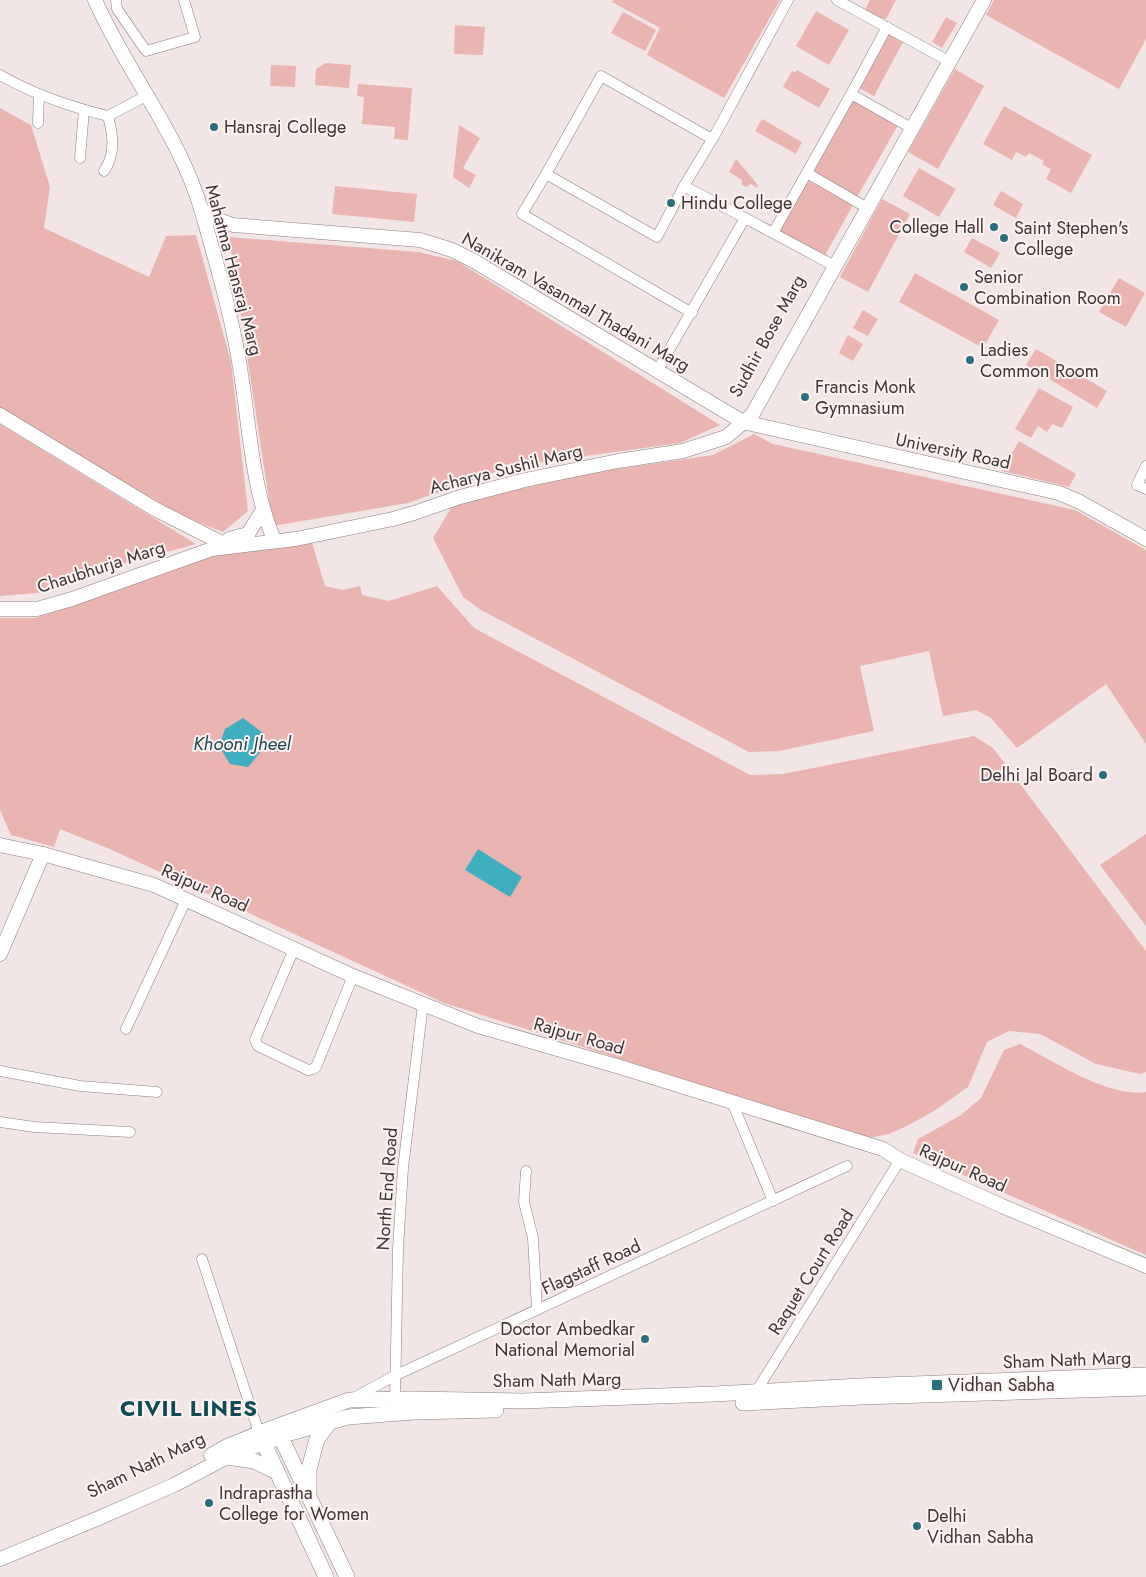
<svg xmlns="http://www.w3.org/2000/svg" width="1146" height="1577" viewBox="0 0 1146 1577" font-family="Jost,sans-serif">
<style>
.green{fill:#eab4b0}
.water{fill:#40aec1}
.lines{fill:none;stroke-linecap:round;stroke-linejoin:round}
.street-casing{stroke:#887e7d;stroke-width:11}
.secondary-casing{stroke:#887e7d;stroke-width:15}
.primary-casing{stroke:#887e7d;stroke-width:16}
.street{stroke:#fff;stroke-width:10}
.secondary{stroke:#fff;stroke-width:14}
.primary{stroke:#fff;stroke-width:15}
.poi-dot{fill:#286f7c;stroke:#fef3f2;stroke-width:2}
.labels{text-anchor:middle;dominant-baseline:central;stroke-width:4;stroke-linejoin:round;paint-order:stroke}
.poi-label{font-size:18px;fill:#3a3636;stroke:#fef3f2;text-anchor:start}
.street-label{font-size:18px;fill:#3a3636;stroke:#fef3f2}
.water-label{font-size:19px;font-style:italic;fill:#194952;stroke:#fef3f2}
.district-label{font-size:22px;font-weight:bold;letter-spacing:1px;fill:#104c56;stroke:#fef3f2}
</style>
<rect width="100%" height="100%" fill="#f1e6e5"/>
<g class="green">
<path d="M 613,0 L 780,0 L 724,98 L 647,55 L 660,28 L 612,2 Z"/>
<path d="M 870,0 L 896,0 L 886,19 L 878,17 L 865,10 Z"/>
<path d="M 994,0 L 1146,0 L 1146,39 L 1119,89 L 986,15 Z"/>
<path d="M 816,11 L 849,30 L 829,65 L 796,46 Z"/>
<path d="M 623,12 L 656,30 L 645,51 L 611,33 Z"/>
<path d="M 946,17 L 957,23 L 942,48 L 932,42 Z"/>
<path d="M 455,25 L 485,27 L 483,55 L 454,54 Z"/>
<path d="M 888,33 L 903,42 L 874,96 L 859,88 Z"/>
<path d="M 326,63 L 351,65 L 349,88 L 315,85 L 316,69 Z"/>
<path d="M 271,65 L 296,66 L 295,87 L 270,86 Z"/>
<path d="M 955,69 L 984,86 L 938,169 L 908,152 Z"/>
<path d="M 797,70 L 830,89 L 819,108 L 783,87 L 792,71 L 795,72 Z"/>
<path d="M 358,84 L 412,88 L 408,140 L 394,139 L 395,127 L 362,124 L 364,97 L 357,96 Z"/>
<path d="M 853,99 L 898,125 L 856,199 L 814,175 L 815,168 Z"/>
<path d="M 1004,106 L 1092,155 L 1071,193 L 1046,179 L 1051,169 L 1042,164 L 1044,161 L 1029,153 L 1026,157 L 1016,152 L 1012,160 L 983,144 Z"/>
<path d="M 0,108 L 31,125 L 50,187 L 44,228 L 149,277 L 166,236 L 196,235 L 231,362 L 248,511 L 223,532 L 182,516 L 0,409 Z"/>
<path d="M 762,119 L 802,142 L 796,154 L 755,131 Z"/>
<path d="M 459,125 L 480,138 L 463,168 L 476,175 L 469,188 L 453,177 Z"/>
<path d="M 736,159 L 758,185 L 757,188 L 751,184 L 746,187 L 742,185 L 742,180 L 729,172 Z"/>
<path d="M 919,168 L 956,189 L 939,217 L 903,196 Z"/>
<path d="M 807,180 L 853,205 L 824,257 L 779,233 Z"/>
<path d="M 335,186 L 417,194 L 414,222 L 332,214 Z"/>
<path d="M 1001,191 L 1023,204 L 1016,218 L 993,205 Z"/>
<path d="M 882,199 L 910,214 L 868,292 L 840,277 Z"/>
<path d="M 229,237 L 418,252 L 457,261 L 720,425 L 680,443 L 512,466 L 408,503 L 273,526 Z"/>
<path d="M 972,238 L 1000,253 L 991,268 L 964,252 Z"/>
<path d="M 915,273 L 999,320 L 983,348 L 899,302 Z"/>
<path d="M 1119,278 L 1145,293 L 1126,327 L 1099,312 Z"/>
<path d="M 863,310 L 878,319 L 868,336 L 853,328 Z"/>
<path d="M 848,335 L 863,344 L 853,361 L 839,353 Z"/>
<path d="M 1036,349 L 1107,391 L 1097,408 L 1026,365 Z"/>
<path d="M 1039,388 L 1073,407 L 1062,428 L 1052,424 L 1047,432 L 1038,426 L 1031,438 L 1015,429 Z"/>
<path d="M 0,424 L 196,544 L 107,568 L 38,593 L 0,596 Z"/>
<path d="M 754,434 L 773,444 L 1075,510 L 1146,550 L 1146,744 L 1106,684 L 1017,748 L 991,718 L 976,710 L 943,716 L 929,651 L 860,666 L 874,731 L 779,751 L 749,752 L 481,610 L 463,597 L 433,538 L 453,505 L 583,474 L 713,455 Z"/>
<path d="M 1019,441 L 1076,474 L 1069,487 L 1002,471 Z"/>
<path d="M 312,543 L 325,586 L 343,590 L 360,586 L 362,595 L 389,601 L 437,586 L 474,628 L 750,775 L 783,774 L 974,736 L 993,748 L 1146,951 L 1146,1072 L 1140,1074 L 1096,1064 L 1040,1034 L 1009,1031 L 987,1042 L 968,1087 L 934,1111 L 907,1126 L 889,1134 L 869,1138 L 444,1003 L 112,850 L 60,829 L 54,847 L 11,835 L 0,810 L 0,618 L 36,618 L 213,555 Z"/>
<path d="M 1146,834 L 1146,926 L 1100,865 Z"/>
<path d="M 1020,1044 C 1053,1061 1109,1098 1146,1092 L 1146,1255 L 913,1153 L 918,1139 L 961,1115 L 981,1098 L 1004,1050 Z"/>
</g>
<g class="water">
<path d="M 243,718 L 263,733 L 263,749 L 248,767 L 230,764 L 219,746 L 225,729 Z"/>
<path d="M 478,849 L 522,877 L 510,897 L 465,870 Z"/>
</g>
<g class="lines">
<g class="street-casing">
<g id="street">
<path d="M 116,0 L 117,9 L 146,51 L 195,37 L 184,0"/>
<path d="M 837,0 L 943,58"/>
<path d="M 0,75 C 33,94 71,107 108,116 C 113,134 116,154 104,171"/>
<path d="M 851,94 L 887,27"/>
<path d="M 108,116 L 148,95"/>
<path d="M 38,123 L 39,94"/>
<path d="M 712,139 L 601,76 L 546,174 L 657,237 L 684,186 L 745,218"/>
<path d="M 80,158 L 84,110"/>
<path d="M 807,173 L 862,205"/>
<path d="M 546,174 L 522,214 L 692,313"/>
<path d="M 684,186 L 716,133 L 788,0"/>
<path d="M 773,233 L 851,94 L 906,125"/>
<path d="M 657,371 L 745,218 L 829,263"/>
<path d="M 1146,466 L 1137,485 L 1146,489"/>
<path d="M 294,949 L 255,1040 L 258,1046 L 308,1070 L 313,1069 L 316,1067 L 353,976"/>
<path d="M 126,1029 L 186,900"/>
<path d="M 0,1071 L 80,1086 L 157,1092"/>
<path d="M 732,1102 L 773,1201"/>
<path d="M 0,1122 L 34,1127 L 130,1132"/>
<path d="M 526,1171 L 524,1202 L 533,1238 L 537,1310"/>
<path d="M 202,1259 L 259,1433"/>
<path d="M 754,1395 L 900,1160"/>
<path d="M 352,1399 L 394,1376 L 847,1166"/>
<path d="M 395,1399 L 398,1249 L 403,1168 L 423,1004"/>
</g>
</g>
<g class="secondary-casing">
<g id="secondary">
<path d="M 95,0 C 127,73 180,135 202,212 C 217,265 233,319 241,374 C 250,430 252,487 274,540"/>
<path d="M 201,209 L 219,220 L 233,225 L 420,240 L 452,250 L 474,261 L 743,422 L 1059,493 L 1080,502 L 1146,539"/>
<path d="M 0,415 L 153,508 L 220,542"/>
<path d="M 229,539 L 248,534 L 263,510"/>
<path d="M 0,609 L 37,609 L 72,599 L 212,549 L 296,539 L 393,519 L 414,513 L 460,497 L 525,480 L 618,461 L 683,451 L 726,437 L 752,415 L 984,0"/>
<path d="M 0,845 L 43,854 L 154,885 L 353,976 L 478,1026 L 620,1067 L 883,1149 L 900,1160 L 1002,1206 L 1146,1266"/>
<path d="M 0,954 L 43,854"/>
<path d="M 211,1455 L 227,1446 L 259,1433"/>
<path d="M 0,1559 L 99,1518 L 174,1485 L 231,1455 L 264,1443"/>
</g>
</g>
<g class="primary-casing">
<g id="primary">
<path d="M 743,1403 L 862,1397 L 1146,1388"/>
<path d="M 277,1429 L 347,1577"/>
<path d="M 264,1443 L 290,1433 L 348,1417 L 414,1412 L 496,1410"/>
<path d="M 227,1457 L 254,1461 L 277,1472"/>
<path d="M 309,1493 L 309,1469 L 317,1439 L 330,1422"/>
<path d="M 326,1577 L 259,1433 L 349,1400 L 413,1399 L 522,1401 L 715,1394 L 860,1386 L 1146,1375"/>
</g>
</g>
<use href="#street" class="street"/>
<use href="#secondary" class="secondary"/>
<use href="#primary" class="primary"/>
</g>
<g class="poi-dot">
<circle cx="214" cy="127" r="5"/>
<circle cx="671" cy="203" r="5"/>
<circle cx="994" cy="227" r="5"/>
<circle cx="1004" cy="238" r="5"/>
<circle cx="964" cy="287" r="5"/>
<circle cx="970" cy="360" r="5"/>
<circle cx="805" cy="397" r="5"/>
<circle cx="1103" cy="775" r="5"/>
<circle cx="645" cy="1339" r="5"/>
<rect x="931" y="1379" width="12" height="12" rx="2.5"/>
<circle cx="209" cy="1503" r="5"/>
<circle cx="917" cy="1526" r="5"/>
</g>
<g class="labels">
<g class="poi-label">
<text x="224" y="127">Hansraj College</text>
<text x="681" y="203">Hindu College</text>
<text x="984" y="227" text-anchor="end">College Hall</text>
<text x="1014" y="228">Saint Stephen's<tspan x="1014" dy="21">College</tspan></text>
<text x="974" y="277">Senior<tspan x="974" dy="21">Combination Room</tspan></text>
<text x="980" y="350">Ladies<tspan x="980" dy="21">Common Room</tspan></text>
<text x="815" y="387">Francis Monk<tspan x="815" dy="21">Gymnasium</tspan></text>
<text x="1093" y="775" text-anchor="end">Delhi Jal Board</text>
<text x="635" y="1329" text-anchor="end">Doctor Ambedkar<tspan x="635" dy="21">National Memorial</tspan></text>
<text x="948" y="1385">Vidhan Sabha</text>
<text x="219" y="1493">Indraprastha<tspan x="219" dy="21">College for Women</tspan></text>
<text x="927" y="1516">Delhi<tspan x="927" dy="21">Vidhan Sabha</tspan></text>
</g>
<g class="street-label">
<text transform="translate(234 270) rotate(75)">Mahatma Hansraj Marg</text>
<text transform="translate(576 302) rotate(30)">Nanikram Vasanmal Thadani Marg</text>
<text transform="translate(767 336) rotate(-61)">Sudhir Bose Marg</text>
<text transform="translate(953 451) rotate(12)">University Road</text>
<text transform="translate(506 469) rotate(-14)">Acharya Sushil Marg</text>
<text transform="translate(101 567) rotate(-18)">Chaubhurja Marg</text>
<text transform="translate(205 888) rotate(24)">Rajpur Road</text>
<text transform="translate(579 1036) rotate(16)">Rajpur Road</text>
<text transform="translate(963 1168) rotate(24)">Rajpur Road</text>
<text transform="translate(387 1189) rotate(-86)">North End Road</text>
<text transform="translate(591 1267) rotate(-25)">Flagstaff Road</text>
<text transform="translate(811 1272) rotate(-58)">Raquet Court Road</text>
<text transform="translate(1067 1360) rotate(-2)">Sham Nath Marg</text>
<text transform="translate(557 1380) rotate(-1)">Sham Nath Marg</text>
<text transform="translate(146 1465) rotate(-26)">Sham Nath Marg</text>
</g>
<g class="water-label">
<text x="242" y="743">Khooni Jheel</text>
</g>
<g class="district-label">
<text x="189" y="1408">CIVIL LINES</text>
</g>
</g>
</svg>
